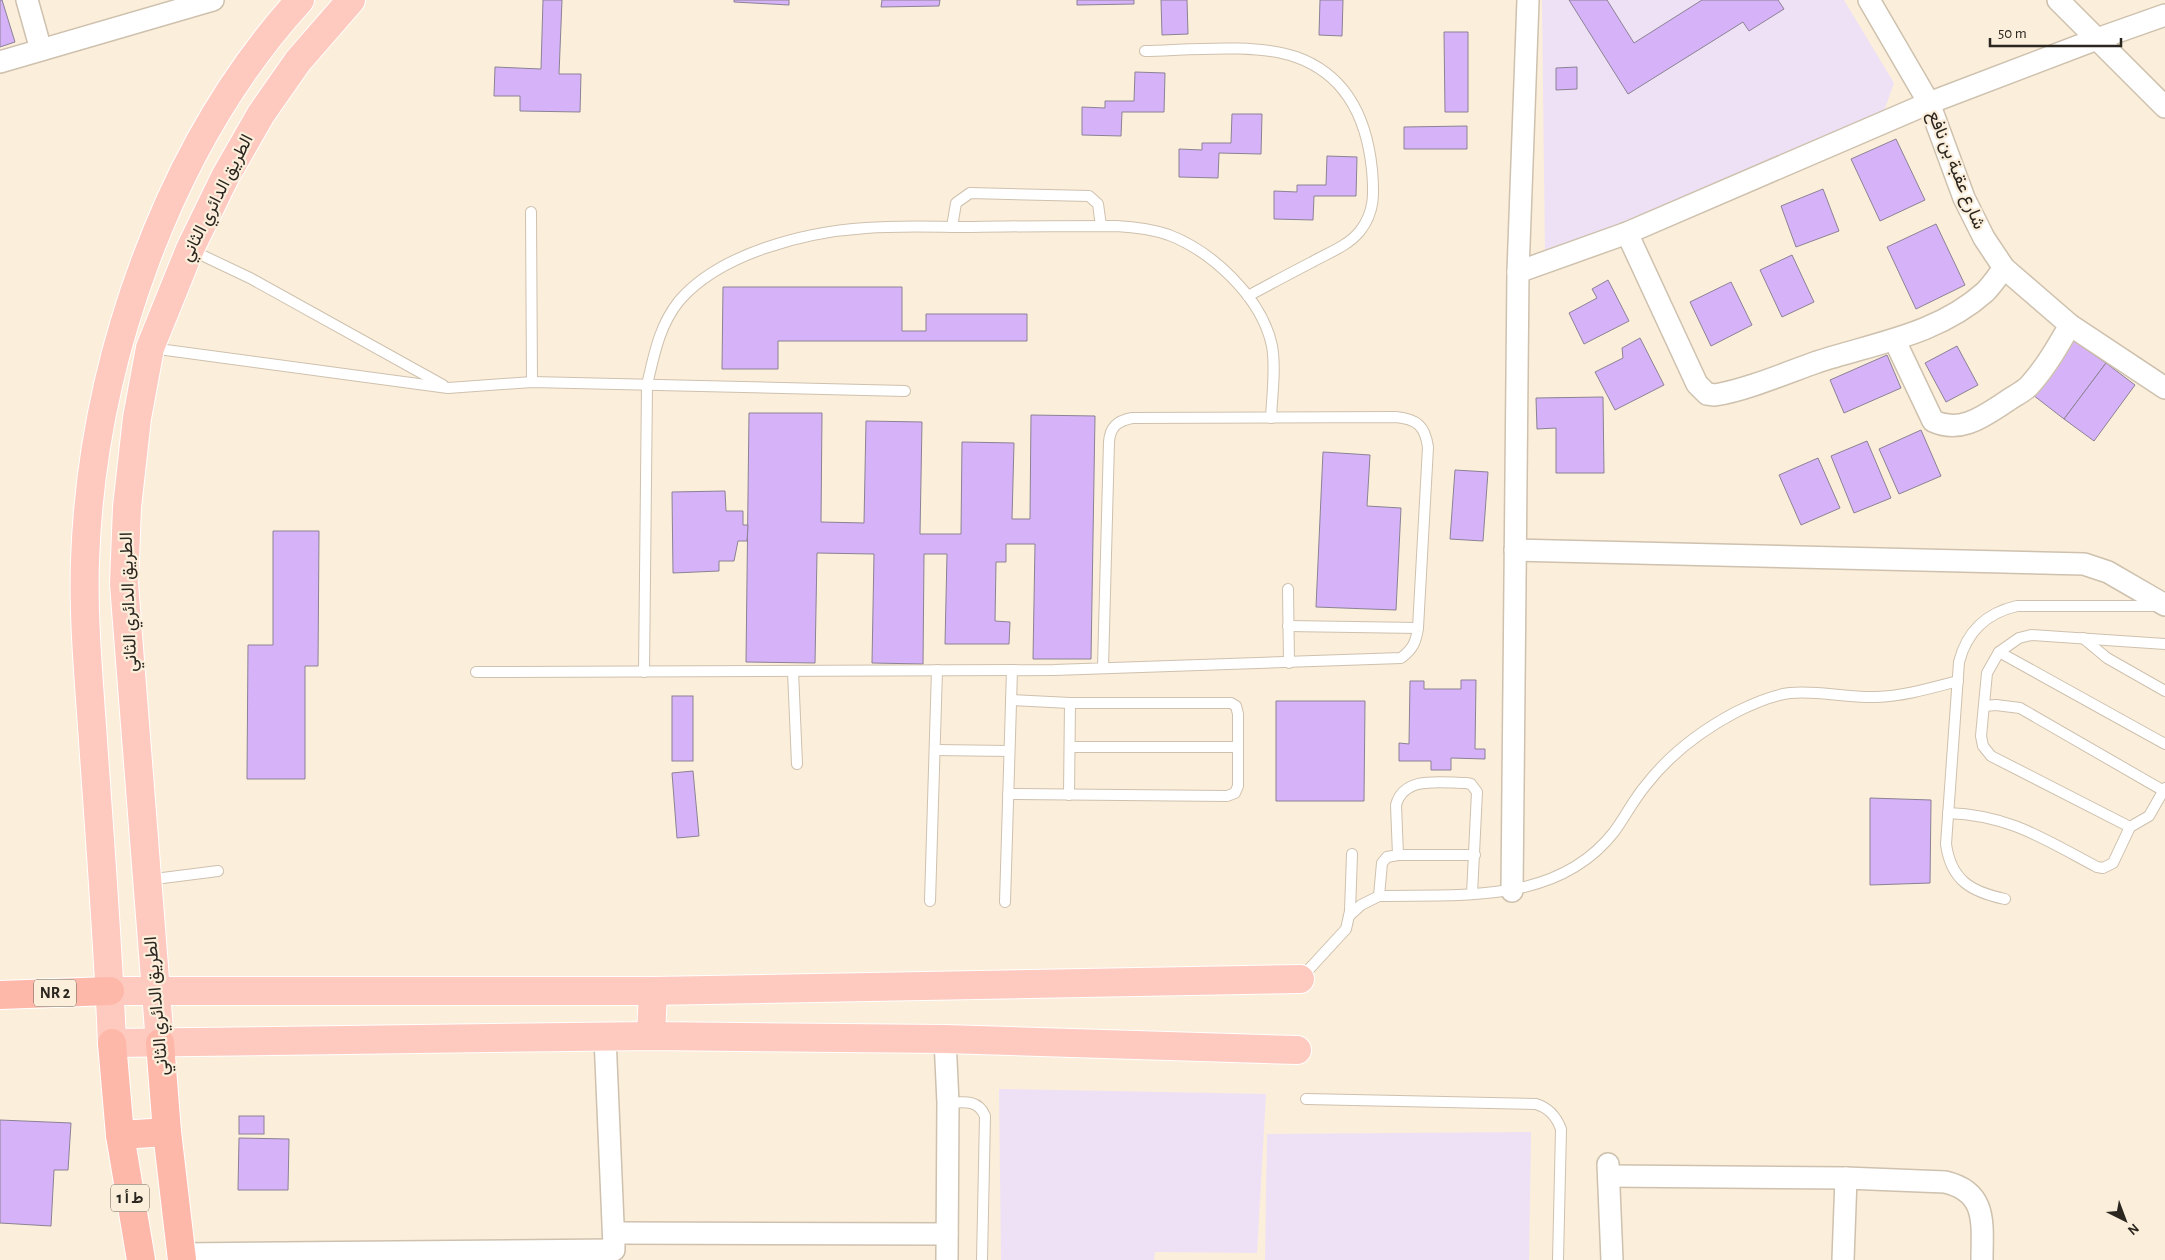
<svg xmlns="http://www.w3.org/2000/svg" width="2165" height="1260" viewBox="0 0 2165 1260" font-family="'Alegreya Sans',Vazirmatn,sans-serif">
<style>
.education{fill:#eee1f5}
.building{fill:#d6b3f8;stroke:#8b8294}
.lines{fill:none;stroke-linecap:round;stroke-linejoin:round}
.service-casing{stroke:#cec1ae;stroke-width:12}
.minor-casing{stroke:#cec1ae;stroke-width:24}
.primary-casing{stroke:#fff;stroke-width:30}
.trunk-casing{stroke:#fff;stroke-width:30}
.service{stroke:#fff;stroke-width:10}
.minor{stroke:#fff;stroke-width:21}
.primary{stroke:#fecabf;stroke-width:28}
.trunk{stroke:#feb8aa;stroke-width:28}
.labels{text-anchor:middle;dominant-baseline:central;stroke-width:4.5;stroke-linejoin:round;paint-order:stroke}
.shield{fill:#fbeedb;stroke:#696257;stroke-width:1}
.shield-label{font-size:16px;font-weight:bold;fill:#2b261f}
.street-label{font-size:18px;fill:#2b261f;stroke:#fbeedb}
</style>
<rect width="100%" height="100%" fill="#fbeedb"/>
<g class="education">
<path d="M 1542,0 L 1844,0 L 1894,83 L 1883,114 L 1545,258 Z"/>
<path d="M 999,1089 L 1266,1094 L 1257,1253 L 1155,1252 L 1154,1260 L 1001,1260 Z"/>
<path d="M 1531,1132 L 1529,1260 L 1265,1260 L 1267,1134 Z"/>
</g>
<g class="building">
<path d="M 0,0 L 2,0 L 15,42 L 0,47 Z"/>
<path d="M 543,0 L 562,0 L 559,74 L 581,74 L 580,112 L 520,111 L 520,96 L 494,96 L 495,67 L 541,69 Z"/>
<path d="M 734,0 L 789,0 L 789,5 L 734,2 Z"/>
<path d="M 882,0 L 940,0 L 939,6 L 881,7 Z"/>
<path d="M 1077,0 L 1134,0 L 1134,4 L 1077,5 Z"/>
<path d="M 1161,0 L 1187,0 L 1188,34 L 1162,35 Z"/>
<path d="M 1320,0 L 1343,0 L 1342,36 L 1319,35 Z"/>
<path d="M 1569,0 L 1607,0 L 1634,43 L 1702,0 L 1778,0 L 1784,9 L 1749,31 L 1743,22 L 1628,94 Z"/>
<path d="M 1444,32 L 1468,32 L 1468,112 L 1445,112 Z"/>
<path d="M 1577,67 L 1577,89 L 1556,90 L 1556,68 Z"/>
<path d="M 1135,72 L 1165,73 L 1164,112 L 1122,112 L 1121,136 L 1082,135 L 1082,107 L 1105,108 L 1105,101 L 1134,101 Z"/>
<path d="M 1232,114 L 1262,114 L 1261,154 L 1219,153 L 1218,178 L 1179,177 L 1179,149 L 1202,150 L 1202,143 L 1231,143 Z"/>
<path d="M 1467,126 L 1467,149 L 1404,149 L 1404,127 Z"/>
<path d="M 1896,139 L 1925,200 L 1880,221 L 1851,159 Z"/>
<path d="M 1327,156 L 1357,157 L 1356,196 L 1314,196 L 1313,220 L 1274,219 L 1274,191 L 1297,192 L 1297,185 L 1326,185 Z"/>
<path d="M 1823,189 L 1839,231 L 1796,247 L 1781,206 Z"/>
<path d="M 1936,224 L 1965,285 L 1916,309 L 1887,247 Z"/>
<path d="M 1792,255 L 1814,302 L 1782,317 L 1760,270 Z"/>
<path d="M 1608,280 L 1629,321 L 1584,344 L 1569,313 L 1597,298 L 1592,289 Z"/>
<path d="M 1731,282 L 1752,325 L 1711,346 L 1690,302 Z"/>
<path d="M 723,287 L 902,287 L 902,331 L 926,331 L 926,314 L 1027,314 L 1027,341 L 778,341 L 778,369 L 722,369 Z"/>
<path d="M 1640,338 L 1664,385 L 1615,410 L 1595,372 L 1623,358 L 1622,348 Z"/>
<path d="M 2071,339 L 2106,363 L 2064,419 L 2033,395 Z"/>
<path d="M 1957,346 L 1978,385 L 1946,402 L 1925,363 Z"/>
<path d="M 1887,355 L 1901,388 L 1844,413 L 1830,380 Z"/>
<path d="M 2106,363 L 2135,385 L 2094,441 L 2064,419 Z"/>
<path d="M 1603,397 L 1604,473 L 1556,473 L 1556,428 L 1537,429 L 1536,398 Z"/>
<path d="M 749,413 L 822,413 L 821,522 L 864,523 L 866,421 L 922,422 L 920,534 L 961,534 L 962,442 L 1014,443 L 1012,519 L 1030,519 L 1031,415 L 1095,416 L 1091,659 L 1033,659 L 1035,544 L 1006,544 L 1006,562 L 996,562 L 995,621 L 1010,622 L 1009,644 L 945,644 L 947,554 L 924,554 L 923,664 L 872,663 L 874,554 L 817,553 L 815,663 L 746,662 Z"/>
<path d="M 1921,430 L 1941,476 L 1899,494 L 1879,449 Z"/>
<path d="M 1867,441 L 1891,498 L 1854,513 L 1831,456 Z"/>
<path d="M 1323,452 L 1370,455 L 1367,506 L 1401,508 L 1396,610 L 1316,607 Z"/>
<path d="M 1818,458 L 1840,508 L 1801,525 L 1779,475 Z"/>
<path d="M 1455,470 L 1488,472 L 1483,541 L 1450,539 Z"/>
<path d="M 725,491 L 726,511 L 743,511 L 743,525 L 748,525 L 747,541 L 738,541 L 734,561 L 719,561 L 719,571 L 673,573 L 672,492 Z"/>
<path d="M 273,531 L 319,531 L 318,666 L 305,666 L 305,779 L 247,779 L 248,645 L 273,645 Z"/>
<path d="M 1461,680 L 1476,680 L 1475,749 L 1485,749 L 1485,759 L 1451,758 L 1451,770 L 1431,770 L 1431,761 L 1399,761 L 1399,743 L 1409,744 L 1410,681 L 1424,681 L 1424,689 L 1461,689 Z"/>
<rect x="672" y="696" width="21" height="65"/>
<path d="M 1276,701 L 1365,701 L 1364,801 L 1276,801 Z"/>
<path d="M 693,771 L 699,836 L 677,838 L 672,773 Z"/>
<path d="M 1870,798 L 1931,800 L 1930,883 L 1870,885 Z"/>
<rect x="239" y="1116" width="25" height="18"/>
<path d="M 0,1120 L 71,1123 L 68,1170 L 54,1170 L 51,1226 L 0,1223 Z"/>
<path d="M 239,1138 L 289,1139 L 288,1190 L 238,1190 Z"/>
</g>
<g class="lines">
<g class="service-casing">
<g id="service">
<path d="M 1145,51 C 1188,50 1257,43 1296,57 C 1347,75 1367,120 1372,170 C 1374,193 1375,212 1360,231 C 1348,246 1328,253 1312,262 C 1291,273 1270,284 1248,296"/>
<path d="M 531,212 L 532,382"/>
<path d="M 952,227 L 956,203 L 970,193 L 1089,196 L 1098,204 L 1101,226"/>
<path d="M 191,250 L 250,278 L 443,385"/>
<path d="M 151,348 L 448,388 L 532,382 L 905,391"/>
<path d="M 1288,589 L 1289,663"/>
<path d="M 1288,626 L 1418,628"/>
<path d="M 2083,638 L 2107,658 L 2165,691"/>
<path d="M 1999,652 L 2165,744"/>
<path d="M 793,671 L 797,764"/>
<path d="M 476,672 L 1054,670 L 1401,658 C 1413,649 1416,642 1418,628 L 1428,447 C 1425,426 1417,419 1396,417 L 1132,418 C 1117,421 1110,427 1109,442 L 1103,667"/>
<path d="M 644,672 L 647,385 C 654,355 659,326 679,301 C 720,253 805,232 866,228 C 901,225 937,227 972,227 C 1020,226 1068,226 1116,226 C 1134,227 1152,229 1169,235 C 1213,252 1262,298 1272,346 C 1276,369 1272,395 1271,418"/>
<path d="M 1984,706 L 1996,705 L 2020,708 L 2164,791"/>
<path d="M 1070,747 L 1238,747"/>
<path d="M 935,750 L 1009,751"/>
<path d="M 1008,794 L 1227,796 L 1235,793 L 1238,786 L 1238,714 L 1236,706 L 1231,703 L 1070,703 L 1011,700"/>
<path d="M 1069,795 L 1070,703"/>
<path d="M 1948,813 C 2009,815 2044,839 2097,867 L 2103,868 L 2113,863 L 2130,827 L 2149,816 L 2165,788"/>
<path d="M 2130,827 L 1991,756 L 1983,746 L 1981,736 L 1987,673 L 1999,652 L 2019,638 L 2031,635 L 2165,644"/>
<path d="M 1398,855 L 1475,855"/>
<path d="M 147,880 L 218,871"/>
<path d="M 1379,896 L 1382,863 L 1387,857 L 1398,855 L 1396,805 C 1404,775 1442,783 1466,783 L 1471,784 L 1477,792 L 1472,894"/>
<path d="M 2005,899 C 1972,892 1951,881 1946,844 L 1959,662 C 1967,631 1986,613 2017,606 L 2159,606"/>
<path d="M 930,901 L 937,670"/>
<path d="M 1005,902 L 1012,670"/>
<path d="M 1350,915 L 1361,905 L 1379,896 C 1461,894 1557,905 1614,832 C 1625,817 1634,799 1646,785 C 1670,754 1702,730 1736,712 C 1752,704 1772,695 1790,693 C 1818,690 1847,698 1876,697 C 1904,696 1931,688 1958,681"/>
<path d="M 1300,979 L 1346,929 L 1350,911 L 1352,854"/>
<path d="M 1306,1099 L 1536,1104 C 1549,1108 1556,1116 1561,1129 L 1558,1260"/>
<path d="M 948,1103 C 963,1102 978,1099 985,1116 L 982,1260"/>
</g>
</g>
<g class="minor-casing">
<g id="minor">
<path d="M 27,0 L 41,50"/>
<path d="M 1869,0 L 1929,103 L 1964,198 L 1984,238 L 2004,268 L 2070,325 L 2165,388"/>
<path d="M 2058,0 L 2165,107"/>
<path d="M 0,62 L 213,0"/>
<path d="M 1627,233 L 1697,384 L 1707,394 L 1715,395 C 1746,390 1786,373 1817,362 C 1875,343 1937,335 1985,292 C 1992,285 1998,276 2004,268"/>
<path d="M 1518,272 L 1627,233 L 1929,103 L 2097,39 L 2165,15"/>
<path d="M 1895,341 L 1933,421 C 1961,434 1984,416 2007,401 C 2014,396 2023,392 2029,386 C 2046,367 2058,346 2070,325"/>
<path d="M 1515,550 L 2084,564 L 2108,572 L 2165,605"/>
<path d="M 1512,891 L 1518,272 L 1528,0"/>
<path d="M 605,1037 L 614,1247"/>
<path d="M 945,1039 L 948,1103 L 947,1260"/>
<path d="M 1608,1164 L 1612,1260"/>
<path d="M 1609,1176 L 1846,1178 L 1945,1182 C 1988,1192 1982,1224 1982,1260"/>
<path d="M 614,1233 L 947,1234"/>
<path d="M 181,1254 L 614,1250"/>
<path d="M 1843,1260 L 1846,1178"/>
</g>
</g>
<g class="primary-casing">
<g id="primary">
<path d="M 300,0 C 167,146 92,364 85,560 C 83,620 89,681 93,741 C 100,842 108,942 112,1043 L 651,1036 L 945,1039 L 1297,1050"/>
<path d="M 110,991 L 653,991 L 1300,979"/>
<path d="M 651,1036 L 653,991"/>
<path d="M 160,1043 L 124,584 L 127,507 L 137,418 L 150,348 L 190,249 L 225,177 L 261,114 L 298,61 L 351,0"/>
</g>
</g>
<g class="trunk-casing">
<g id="trunk">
<path d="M 0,995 L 110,991"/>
<path d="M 112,1043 L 120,1135 L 141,1260"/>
<path d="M 160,1043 L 167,1132 L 182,1260"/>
<path d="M 120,1135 L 167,1132"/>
</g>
</g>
<use href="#service" class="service"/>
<use href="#minor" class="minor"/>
<use href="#primary" class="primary"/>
<use href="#trunk" class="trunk"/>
</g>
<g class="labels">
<g class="shield">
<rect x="34" y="979.5" width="42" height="27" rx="4"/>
<rect x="111" y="1184.5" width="38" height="27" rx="4"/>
</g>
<g class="shield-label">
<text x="55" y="993">NR 2</text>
<text x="130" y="1198">ط أ 1</text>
</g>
<g class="street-label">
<text transform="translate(1956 170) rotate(68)">شارع عقبة بن نافع</text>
<text transform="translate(217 198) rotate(-63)">الطريق الدائري الثاني</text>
<text transform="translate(129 602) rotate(-92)">الطريق الدائري الثاني</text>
<text transform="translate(157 1006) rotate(-95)">الطريق الدائري الثاني</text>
</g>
</g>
<g transform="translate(2125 1220) rotate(138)" stroke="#fbeedb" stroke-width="4" paint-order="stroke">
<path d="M0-4L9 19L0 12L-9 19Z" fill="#2b261f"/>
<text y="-8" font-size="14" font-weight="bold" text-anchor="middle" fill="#2b261f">N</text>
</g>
<path d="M1990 38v8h131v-8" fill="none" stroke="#2b261f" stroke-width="2.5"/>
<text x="1998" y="38" font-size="15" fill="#2b261f" stroke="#fbeedb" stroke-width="4" paint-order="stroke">50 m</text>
</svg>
